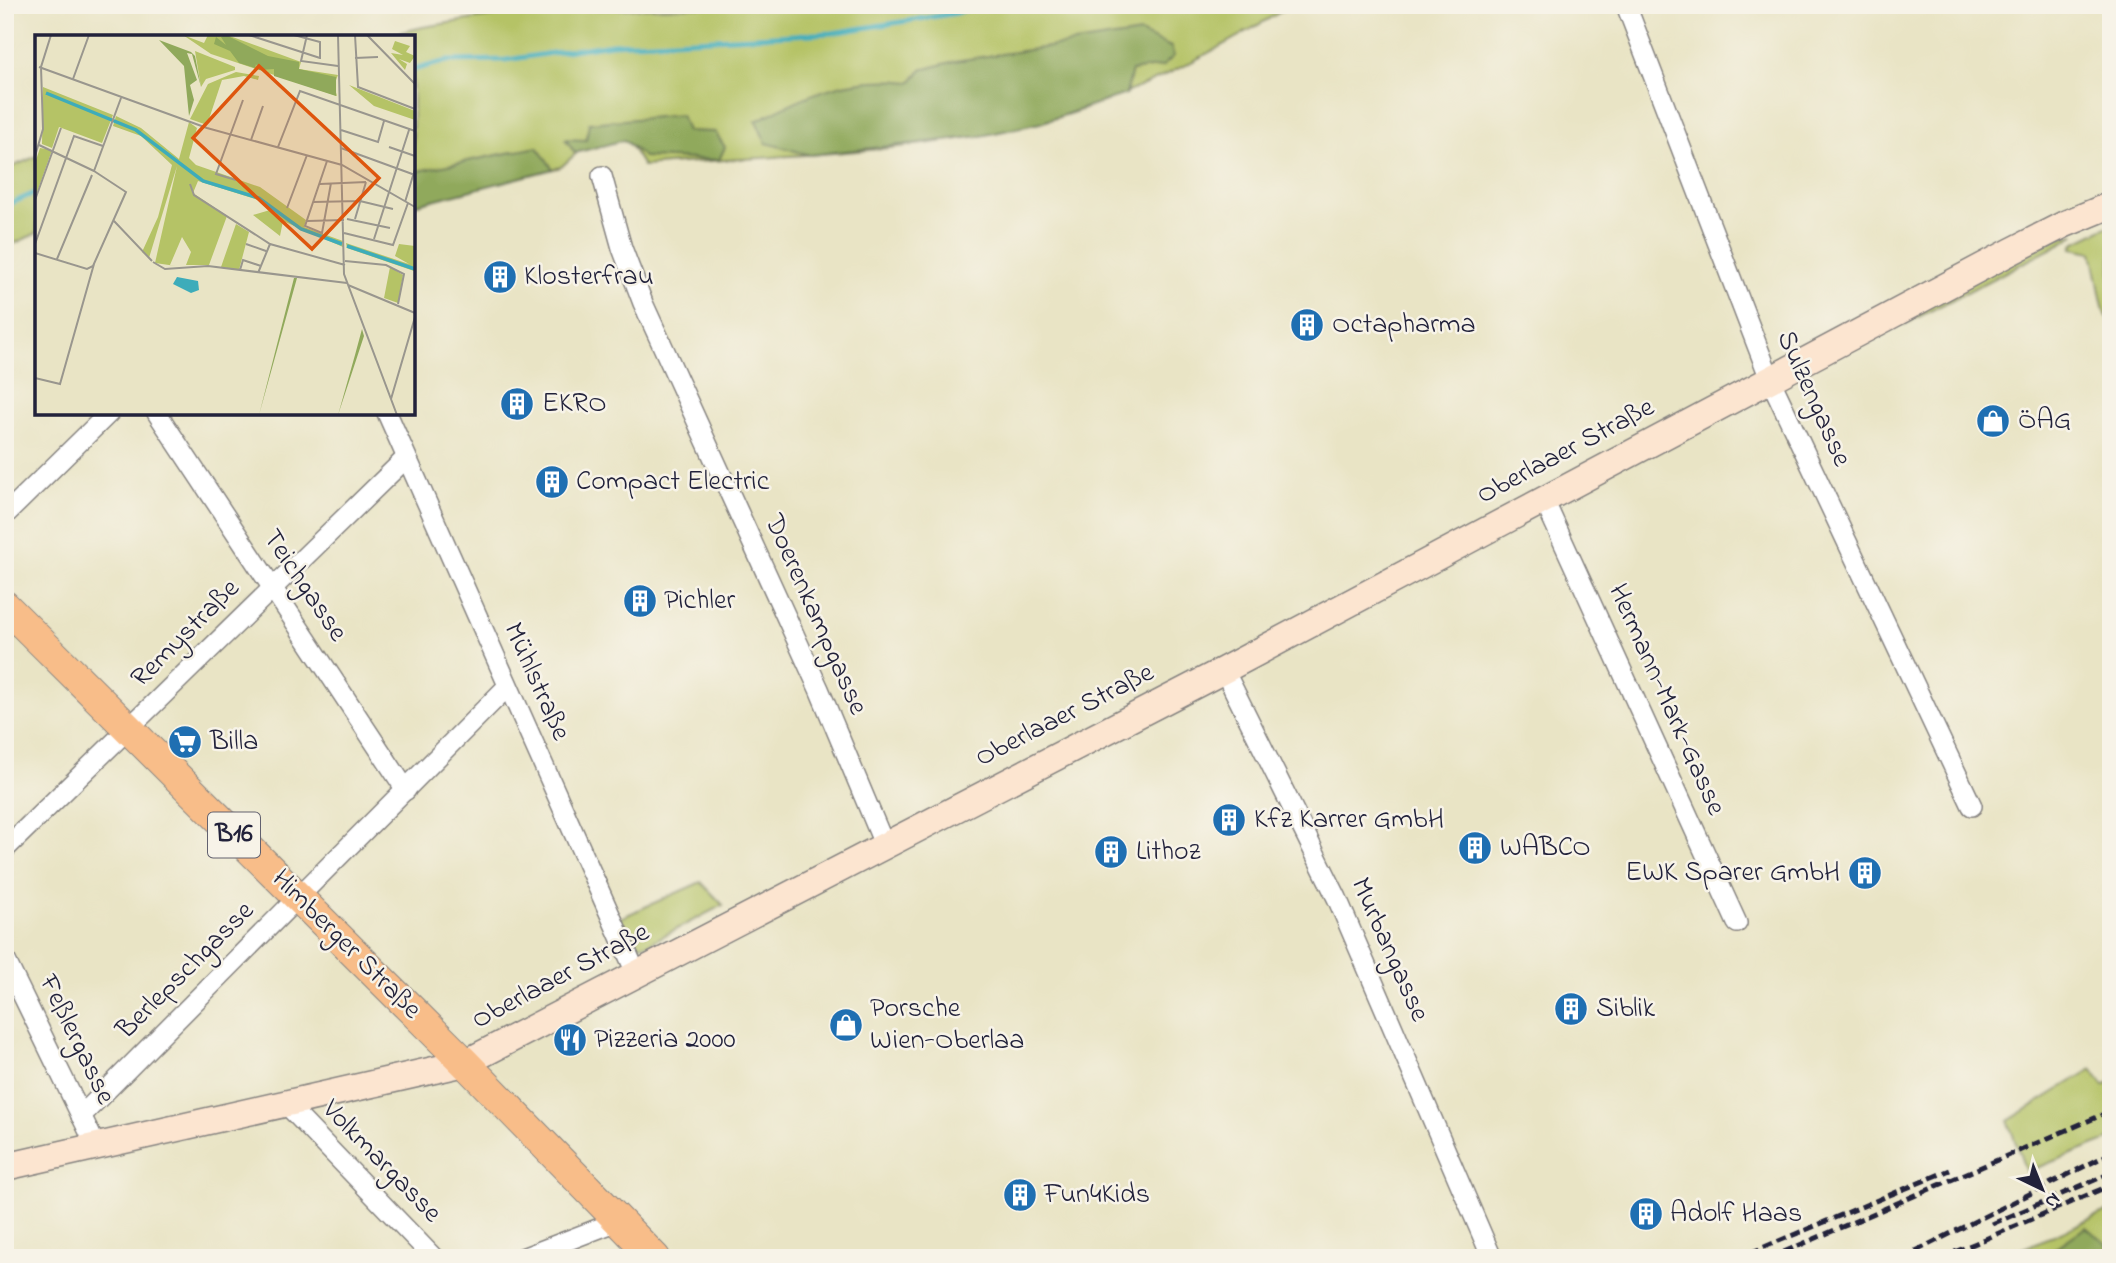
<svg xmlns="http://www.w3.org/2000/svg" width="2116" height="1263" viewBox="0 0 2116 1263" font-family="'Indie Flower',sans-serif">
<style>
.green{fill:#b5c366;stroke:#6c7250;stroke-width:2}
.forest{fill:#90a95b;stroke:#59664b;stroke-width:2}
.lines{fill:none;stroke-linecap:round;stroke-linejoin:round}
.stream{stroke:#3dacba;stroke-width:5}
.street-casing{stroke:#868380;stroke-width:22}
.secondary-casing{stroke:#868380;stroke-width:29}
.primary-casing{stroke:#868380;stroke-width:32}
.street{stroke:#fff;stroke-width:19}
.secondary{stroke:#fce5d0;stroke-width:26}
.primary{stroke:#f8bd89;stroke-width:30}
.rail{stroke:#22223b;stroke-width:5;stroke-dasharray:10 5;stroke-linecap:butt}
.labels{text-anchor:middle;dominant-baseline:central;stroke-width:5;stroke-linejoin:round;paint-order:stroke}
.shield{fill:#f7f3e8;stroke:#62616f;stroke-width:2}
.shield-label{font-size:26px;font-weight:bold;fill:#22223b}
.poi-label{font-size:28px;fill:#22223b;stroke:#f7f3e8;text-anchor:start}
.street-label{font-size:28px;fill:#22223b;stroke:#f7f3e8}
.inset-river{fill:none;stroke:#3dacba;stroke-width:3.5}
.inset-road{fill:none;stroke:#99968e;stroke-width:2}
.view{fill:#de560e;fill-opacity:0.15;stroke:#de560e;stroke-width:3.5}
.inset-edge{fill:none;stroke:#22223b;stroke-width:3.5}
</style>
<rect width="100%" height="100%" fill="#f7f3e8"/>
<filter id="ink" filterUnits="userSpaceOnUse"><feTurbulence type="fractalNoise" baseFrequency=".0143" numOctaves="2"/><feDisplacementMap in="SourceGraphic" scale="14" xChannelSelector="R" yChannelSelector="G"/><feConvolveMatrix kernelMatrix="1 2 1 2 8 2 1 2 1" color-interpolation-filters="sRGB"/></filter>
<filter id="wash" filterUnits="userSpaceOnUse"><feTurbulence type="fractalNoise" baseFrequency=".00686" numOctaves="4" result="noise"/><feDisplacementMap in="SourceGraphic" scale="28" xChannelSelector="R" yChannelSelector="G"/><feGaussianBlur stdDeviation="1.57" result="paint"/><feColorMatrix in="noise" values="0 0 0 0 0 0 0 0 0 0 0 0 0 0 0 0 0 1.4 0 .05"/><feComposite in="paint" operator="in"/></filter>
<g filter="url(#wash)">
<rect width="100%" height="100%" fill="#e9e4c5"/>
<g class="green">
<path d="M 780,5 L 1292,5 C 1212,53 1128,100 1038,123 C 913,155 772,155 643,166 L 628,142 L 620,140 L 580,150 L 561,167 L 413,205 L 413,37 L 381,37 L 423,27 L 526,11 Z"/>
<path d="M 37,156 L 37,233 L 5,248 L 5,170 Z"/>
<path d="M 2111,225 L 2111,321 L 2104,312 L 2092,252 L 2072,248 L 2074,243 Z"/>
<path d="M 2075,234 L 2064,242 L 1903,325 L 1914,311 L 2059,237 Z"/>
<path d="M 701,882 L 723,905 L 648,944 L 639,945 L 638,949 L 633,947 L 618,919 Z"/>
<path d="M 2092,1069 L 2104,1086 L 2111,1081 L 2111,1139 L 2026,1172 L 2008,1121 Z"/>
<path d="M 2111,1210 L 2111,1258 L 2001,1258 Z"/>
</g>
<g class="forest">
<path d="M 1140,33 L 1171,47 L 1174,56 L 1163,66 L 1132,71 L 1126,94 L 1040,123 L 981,136 L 810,155 L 766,143 L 756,121 C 810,93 848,75 911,82 L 921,70 L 955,61 Z"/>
<path d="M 681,115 L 687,131 L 715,132 L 725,147 L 719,160 L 644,157 L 624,140 L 575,153 L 565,139 L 586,140 L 589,123 Z"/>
<path d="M 537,147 L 553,169 L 413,205 L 413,172 Z"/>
<path d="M 2086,1227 L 2110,1247 L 2111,1258 L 2041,1258 Z"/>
</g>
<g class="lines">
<g class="stream">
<path d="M 413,70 L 447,61 L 506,60 L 612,44 L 832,33 L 957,13 L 977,5"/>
<path d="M 5,206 L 37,192"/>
</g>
</g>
</g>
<g filter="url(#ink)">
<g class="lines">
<g class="street-casing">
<g id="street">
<path d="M 1626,5 L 1770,379 L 1972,806"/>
<path d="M 602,176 L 622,248 L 643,303 L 819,689 L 884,844"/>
<path d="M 157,413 L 406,790"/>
<path d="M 387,413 L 636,973"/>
<path d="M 1544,500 L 1737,923"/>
<path d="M 5,515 L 109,413"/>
<path d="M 1224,670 L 1337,898 L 1492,1258"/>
<path d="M 5,849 L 406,458"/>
<path d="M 5,959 L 96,1146"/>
<path d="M 287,1105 L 434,1258"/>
<path d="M 81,1116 L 507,687"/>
<path d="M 522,1258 L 618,1221"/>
</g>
</g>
<g class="secondary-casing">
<path id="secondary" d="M 5,1167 L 465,1063 L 1224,670 L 2012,251 L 2065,224 L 2111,205"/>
</g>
<g class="primary-casing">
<path id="primary" d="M 5,606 L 465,1063 L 655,1258"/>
</g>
<use href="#street" class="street"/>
<use href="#secondary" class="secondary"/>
<use href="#primary" class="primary"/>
<g class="rail">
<path d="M 1992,1224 L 2111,1173"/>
<path d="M 1750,1253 L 1950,1170"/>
<path d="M 1770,1258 L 2111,1111"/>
<path d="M 1902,1258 L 2111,1153"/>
<path d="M 1941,1258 L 2111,1185"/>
</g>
</g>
</g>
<defs>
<g id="building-disc" transform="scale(1.75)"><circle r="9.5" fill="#1f6fb2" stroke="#f7f3e8"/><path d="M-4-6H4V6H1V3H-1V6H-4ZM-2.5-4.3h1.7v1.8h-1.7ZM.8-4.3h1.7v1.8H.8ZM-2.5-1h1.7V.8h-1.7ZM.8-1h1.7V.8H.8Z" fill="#fff"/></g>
<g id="shop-disc" transform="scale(1.75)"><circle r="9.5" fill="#1f6fb2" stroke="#f7f3e8"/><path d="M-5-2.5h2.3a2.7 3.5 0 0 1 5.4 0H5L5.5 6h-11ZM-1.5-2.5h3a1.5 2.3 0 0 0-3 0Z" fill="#fff"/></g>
<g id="supermarket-disc" transform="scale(1.75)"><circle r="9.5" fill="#1f6fb2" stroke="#f7f3e8"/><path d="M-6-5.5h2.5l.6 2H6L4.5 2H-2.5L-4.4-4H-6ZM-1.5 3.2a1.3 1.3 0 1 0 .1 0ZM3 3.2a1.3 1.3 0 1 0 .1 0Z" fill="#fff"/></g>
<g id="restaurant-disc" transform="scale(1.75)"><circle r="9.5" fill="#1f6fb2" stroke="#f7f3e8"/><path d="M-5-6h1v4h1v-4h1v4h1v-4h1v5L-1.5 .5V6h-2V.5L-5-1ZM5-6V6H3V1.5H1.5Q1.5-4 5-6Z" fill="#fff"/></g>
</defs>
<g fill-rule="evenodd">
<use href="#building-disc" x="500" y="277"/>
<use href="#building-disc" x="1307" y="325"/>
<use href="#building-disc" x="517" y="404"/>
<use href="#shop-disc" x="1993" y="421"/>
<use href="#building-disc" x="552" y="482"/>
<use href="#building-disc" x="640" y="601"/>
<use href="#supermarket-disc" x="185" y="742"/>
<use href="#building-disc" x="1229" y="820"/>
<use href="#building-disc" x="1475" y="848"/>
<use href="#building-disc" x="1111" y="852"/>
<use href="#building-disc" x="1865" y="873"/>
<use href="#building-disc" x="1571" y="1009"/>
<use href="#shop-disc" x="846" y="1025"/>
<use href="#restaurant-disc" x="570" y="1040"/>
<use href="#building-disc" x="1020" y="1195"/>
<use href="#building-disc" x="1646" y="1214"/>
</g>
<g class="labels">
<rect class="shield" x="208" y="812.5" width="52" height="45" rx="5"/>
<g class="shield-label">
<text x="234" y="835">B16</text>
</g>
<g class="poi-label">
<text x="524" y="277">Klosterfrau</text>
<text x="1332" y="325">Octapharma</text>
<text x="542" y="404">EKRO</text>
<text x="2018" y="421">ÖAG</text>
<text x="576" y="482">Compact Electric</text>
<text x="664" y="601">Pichler</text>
<text x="210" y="742">Billa</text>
<text x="1254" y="820">Kfz Karrer GmbH</text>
<text x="1500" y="848">WABCO</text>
<text x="1136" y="852">Lithoz</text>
<text x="1840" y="873" text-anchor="end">EWK Sparer GmbH</text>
<text x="870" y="1009">Porsche<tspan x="870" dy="32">Wien-Oberlaa</tspan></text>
<text x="1596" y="1009">Siblik</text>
<text x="594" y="1040">Pizzeria 2000</text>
<text x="1044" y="1195">Fun4Kids</text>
<text x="1670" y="1214">Adolf Haas</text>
</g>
<g class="street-label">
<text transform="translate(1813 399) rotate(66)">Sulzengasse</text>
<text transform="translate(1566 452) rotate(-28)">Oberlaaer Straße</text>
<text transform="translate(304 586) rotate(56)">Teichgasse</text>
<text transform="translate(815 615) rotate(66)">Doerenkampgasse</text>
<text transform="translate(186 634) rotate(-45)">Remystraße</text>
<text transform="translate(536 682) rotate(66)">Mühlstraße</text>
<text transform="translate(1666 700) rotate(66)">Hermann-Mark-Gasse</text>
<text transform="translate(1065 716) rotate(-27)">Oberlaaer Straße</text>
<text transform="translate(346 945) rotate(45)">Himberger Straße</text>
<text transform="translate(1389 950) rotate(66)">Murbangasse</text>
<text transform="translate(186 971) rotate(-45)">Berlepschgasse</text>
<text transform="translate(561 977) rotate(-28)">Oberlaaer Straße</text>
<text transform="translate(76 1040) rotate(64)">Feßlergasse</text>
<text transform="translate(381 1162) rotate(46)">Volkmargasse</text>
</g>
</g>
<g transform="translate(35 35)">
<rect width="380" height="380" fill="#e9e4c5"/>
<path d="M 148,0 L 169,8 L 173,0 L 192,0 L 266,27 L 264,34 L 303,40 L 299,50 L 302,61 L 176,19 ZM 360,6 L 375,11 L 371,17 L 380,21 L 375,28 L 364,24 L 372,29 L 370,35 L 356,18 L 368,20 L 357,14 ZM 160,16 L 200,32 L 200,35 L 171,44 L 166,52 ZM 201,37 L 224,41 L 223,45 L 209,41 L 187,45 L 172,90 L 155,84 L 173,49 ZM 314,50 L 380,76 L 380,85 L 339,71 ZM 8,52 L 78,80 L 67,108 L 24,92 L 17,113 L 7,109 ZM 81,81 L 106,93 L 144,124 L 154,87 L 162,93 L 154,123 L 161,130 L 225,152 L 271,185 L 269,192 L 308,206 L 308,212 L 248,186 L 245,201 L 218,180 L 235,175 L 223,165 L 163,146 L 158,158 L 192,181 L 174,230 L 151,230 L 156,217 L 147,202 L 135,230 L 141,231 L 120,228 L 142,131 L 114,223 L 107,217 L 123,182 L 137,130 L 106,101 L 78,91 ZM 5,113 L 17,115 L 0,163 L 0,128 ZM 201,189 L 214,197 L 204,235 L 186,232 ZM 311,208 L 374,229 L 360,221 L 364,209 L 380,211 L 379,236 L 312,213 ZM 355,232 L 368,240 L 363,268 L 349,263 Z" fill="#b5c366"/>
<path d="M 191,0 L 233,21 L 264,27 L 264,34 L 301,42 L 301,61 L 239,41 L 239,34 L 224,35 L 221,29 L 220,33 L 204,28 L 195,16 L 179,9 L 181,2 L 191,10 L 186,2 ZM 124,5 L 156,17 L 160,21 L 166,52 L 157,19 L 152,18 L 162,45 L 155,50 L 159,65 L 154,81 L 149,31 ZM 259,243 L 262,243 L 224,380 ZM 327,294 L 329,301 L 303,380 L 320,320 Z" fill="#90a95b"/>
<path d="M 142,242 L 163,246 L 164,255 L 156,258 L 138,249 Z" fill="#3dacba"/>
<path class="inset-river" d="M 11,58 L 101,95 L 168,146 L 224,163 L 266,194 L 307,209M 312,211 L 380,234"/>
<path class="inset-road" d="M 214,0 L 285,23M 259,0 L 285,7 L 285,24M 272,0 L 266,26 L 303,31M 303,0 L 309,239 L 362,380M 320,0 L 323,52 L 380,74M 332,0 L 380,49M 320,23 L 343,22M 4,32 L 172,93 L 307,130 L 380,172M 38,44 L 54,0M 306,95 L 343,107 L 349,86M 216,105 L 228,71M 4,110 L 59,136M 243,112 L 265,56 L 380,96M 354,112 L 380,121M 306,113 L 380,140M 0,121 L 8,94 L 6,32 L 16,0M 292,126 L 270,191 L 287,198 L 296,148M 59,136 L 86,63M 201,145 L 181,139 L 208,65M 155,149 L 159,160 L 235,209 L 310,230M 285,149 L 331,147M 0,165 L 26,93M 278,167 L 325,166 L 358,174M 370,167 L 380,134M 252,173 L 272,120M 312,184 L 355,193M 320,184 L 331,147M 79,186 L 117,226M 272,186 L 309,185M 309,198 L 358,210 L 373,168M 339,204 L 374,95M 0,209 L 39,101 L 68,111M 211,209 L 231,216M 0,218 L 52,234 L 58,231 L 91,157 L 59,136M 22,224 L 57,140M 310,226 L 351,230 L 369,239 L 363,269M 118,227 L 130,234 L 173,231 L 312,248M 205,235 L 208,225 L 226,231M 223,238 L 235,209M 313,250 L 380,278M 0,343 L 25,349 L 59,229M 356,364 L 380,282"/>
<path class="view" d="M 224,31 L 344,143 L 277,214 L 158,103 Z"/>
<rect width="380" height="380" class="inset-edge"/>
</g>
<rect width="2116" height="1263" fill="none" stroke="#f7f3e8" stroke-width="28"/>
<g transform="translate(2042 1189) rotate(137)" stroke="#f7f3e8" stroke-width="5" paint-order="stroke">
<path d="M0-5L12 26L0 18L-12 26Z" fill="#22223b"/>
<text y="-10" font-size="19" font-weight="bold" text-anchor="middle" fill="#22223b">N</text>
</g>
</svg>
